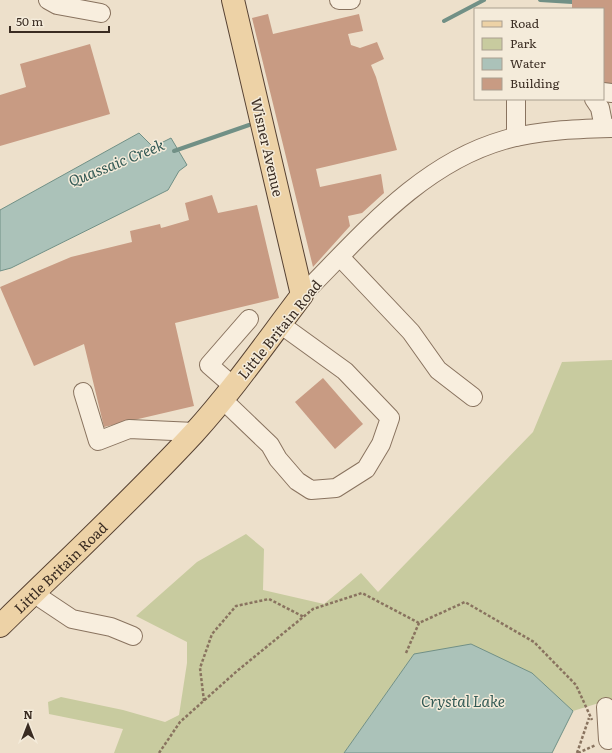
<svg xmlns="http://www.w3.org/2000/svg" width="612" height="753" viewBox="0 0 612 753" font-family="Literata,serif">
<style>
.green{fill:#c8cb9f}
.water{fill:#abc2b9;stroke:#719086}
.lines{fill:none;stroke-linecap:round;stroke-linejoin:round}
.stream{stroke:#719086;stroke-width:4}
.building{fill:#c89b83}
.minor-casing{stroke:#89735f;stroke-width:20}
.major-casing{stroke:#574233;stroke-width:24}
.path{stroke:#89735f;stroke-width:2.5;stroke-dasharray:3 2;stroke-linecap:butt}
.minor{stroke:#f8eede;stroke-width:18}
.major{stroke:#edd2a6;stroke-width:22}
.labels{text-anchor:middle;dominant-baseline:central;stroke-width:3;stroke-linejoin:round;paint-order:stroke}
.street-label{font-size:14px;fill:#3a2c22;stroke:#f4ebda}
.water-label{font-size:15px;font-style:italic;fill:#325954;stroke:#f4ebda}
</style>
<rect width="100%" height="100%" fill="#ede0cb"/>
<path class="green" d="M 612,360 L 612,699 L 573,711 L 532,673 L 414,654 L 344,753 L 114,753 L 123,729 L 49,714 L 48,702 L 61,697 L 123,710 L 165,722 L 179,715 L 187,663 L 187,642 L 136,616 L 197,562 L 246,534 L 264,549 L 263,590 L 324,604 L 361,573 L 378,592 L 533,432 L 562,362 Z"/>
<g class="water">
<path d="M 139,133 L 153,147 L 171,138 L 187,165 L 179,171 L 168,190 L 11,268 L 0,271 L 0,210 Z"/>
<path d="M 471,644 L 532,673 L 573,711 L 552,753 L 344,753 L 414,654 Z"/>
</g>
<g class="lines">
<g class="stream">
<path d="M 540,0 L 572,2"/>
<path d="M 444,21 L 484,0"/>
<path d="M 174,151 L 249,125"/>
</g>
</g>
<g class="building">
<path d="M 572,0 L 612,0 L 612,87 L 603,86 L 603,9 L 572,9 Z"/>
<path d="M 268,14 L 273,34 L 359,14 L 363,31 L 348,34 L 351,45 L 360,48 L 377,42 L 384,59 L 371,65 L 376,77 L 397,150 L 316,169 L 320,187 L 381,174 L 384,193 L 362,213 L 348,216 L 350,226 L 313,267 L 252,18 Z"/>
<path d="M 90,44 L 110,114 L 0,146 L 0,95 L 26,87 L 20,64 Z"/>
<path d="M 212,195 L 218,213 L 257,205 L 279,298 L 175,323 L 194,406 L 104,427 L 84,344 L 34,366 L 0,287 L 71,257 L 132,242 L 130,231 L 160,224 L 161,228 L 165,227 L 189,220 L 185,203 Z"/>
<path d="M 323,378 L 363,424 L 335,449 L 295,402 Z"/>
</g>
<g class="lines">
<g class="minor-casing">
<g id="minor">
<path d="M 48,0 L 57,5 L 101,13"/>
<path d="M 339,0 L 351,0"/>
<path d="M 603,92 L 612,93"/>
<path d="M 516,99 L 516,137"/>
<path d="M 594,99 L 600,108 L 604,128"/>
<path d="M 340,257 L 411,332 L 438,370 L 473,397"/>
<path d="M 302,295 C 362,235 420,164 504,140 C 538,130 577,129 612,128"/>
<path d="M 233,386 L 209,365 L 249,319"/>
<path d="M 83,392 L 98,441 L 129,429 L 195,432"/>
<path d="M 222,399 L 270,445 L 278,459 L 297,481 L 311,490 L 336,488 L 366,469 L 381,444 L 390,418 L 345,371 L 280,324"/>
<path d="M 33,593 L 72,619 L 111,627 L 133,636"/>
<path d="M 606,707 L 608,740 L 612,739"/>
</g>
</g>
<g class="major-casing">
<g id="major">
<path id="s1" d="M 0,626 C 65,562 132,500 194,433 C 233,390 267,341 302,295 L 233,0"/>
</g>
</g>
<g class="path">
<path d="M 406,653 L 419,623"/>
<path d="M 204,701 L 200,668 L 212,634 L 236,606 L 269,599 L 304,617"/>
<path d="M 159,753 L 180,722 L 237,671 L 313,609 L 362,593 L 419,623 L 465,602 L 534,642 L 576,685 L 592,720"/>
<path d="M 577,753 L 589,718"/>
<path d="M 578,753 L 596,745"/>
</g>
<use href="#minor" class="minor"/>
<use href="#major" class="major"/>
</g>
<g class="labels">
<g class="street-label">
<text transform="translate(268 147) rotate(77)">Wisner Avenue</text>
<text transform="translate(279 329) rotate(-51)">Little Britain Road</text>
<text stroke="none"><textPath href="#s1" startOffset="84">Little Britain Road</textPath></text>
</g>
<g class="water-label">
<text transform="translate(116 162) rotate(-22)">Quassaic Creek</text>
<text x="463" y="700">Crystal Lake</text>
</g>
</g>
<rect x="474" y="8" width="130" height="92" fill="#f4ebda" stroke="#aa9f90"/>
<rect x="482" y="21" width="20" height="6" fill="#edd2a6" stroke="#aa9f90"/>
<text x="510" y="28" font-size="12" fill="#3a2c22">Road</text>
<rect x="482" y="38" width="20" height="12" fill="#c8cb9f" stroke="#aa9f90"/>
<text x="510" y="48" font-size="12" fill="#3a2c22">Park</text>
<rect x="482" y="58" width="20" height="12" fill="#abc2b9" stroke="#aa9f90"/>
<text x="510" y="68" font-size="12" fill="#3a2c22">Water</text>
<rect x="482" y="78" width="20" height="12" fill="#c89b83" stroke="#aa9f90"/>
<text x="510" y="88" font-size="12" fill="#3a2c22">Building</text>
<g transform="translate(28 725)" stroke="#f4ebda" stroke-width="3" paint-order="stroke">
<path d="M0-3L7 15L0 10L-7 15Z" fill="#3a2c22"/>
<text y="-6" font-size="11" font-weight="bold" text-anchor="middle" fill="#3a2c22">N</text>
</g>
<path d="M10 26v6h99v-6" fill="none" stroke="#3a2c22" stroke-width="2"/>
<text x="16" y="26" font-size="12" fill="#3a2c22" stroke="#f4ebda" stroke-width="3" paint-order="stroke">50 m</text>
</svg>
